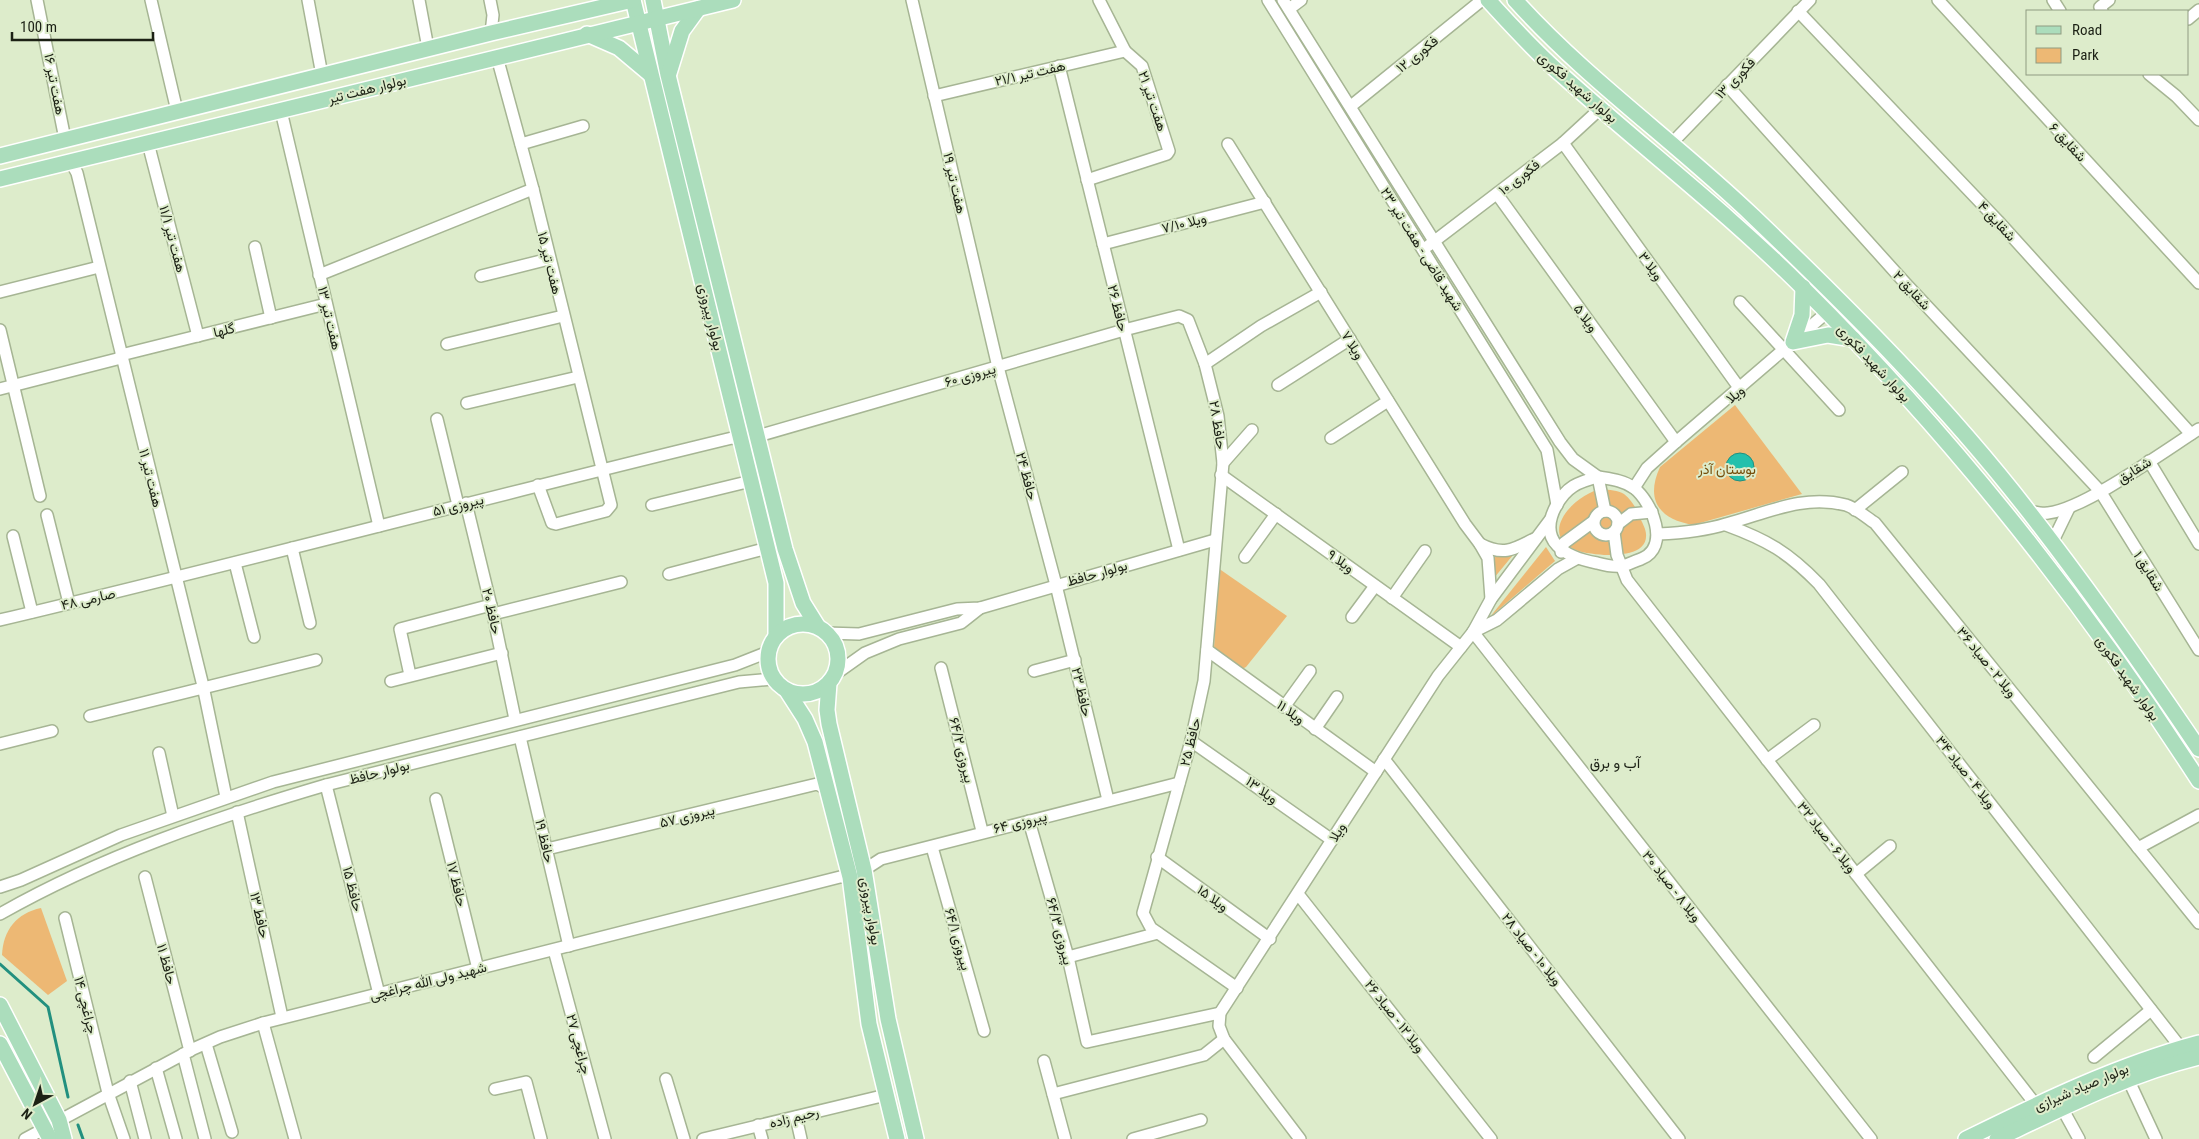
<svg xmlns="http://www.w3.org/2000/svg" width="2199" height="1139" viewBox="0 0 2199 1139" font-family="'Roboto Condensed',Vazirmatn,sans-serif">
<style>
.green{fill:#edb874}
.water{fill:#24c0ac;stroke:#22907f}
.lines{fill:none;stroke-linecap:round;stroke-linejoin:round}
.stream{stroke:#22907f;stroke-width:3}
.minor-casing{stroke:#a6b594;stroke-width:14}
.major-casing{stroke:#fff;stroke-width:18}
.minor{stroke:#fff;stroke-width:11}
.major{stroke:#abddbc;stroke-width:15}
.labels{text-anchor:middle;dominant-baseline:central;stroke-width:4;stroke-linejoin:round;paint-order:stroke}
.street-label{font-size:14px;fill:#1c2115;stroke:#ddeccb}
.park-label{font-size:14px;fill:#754d0a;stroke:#ddeccb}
.neighbourhood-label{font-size:15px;fill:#1c2115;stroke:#ddeccb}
</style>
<rect width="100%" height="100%" fill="#ddeccb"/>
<g class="green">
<path d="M 1735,405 L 1802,494 L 1693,525 C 1659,519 1645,500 1660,467 Z"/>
<path d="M 1602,489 C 1609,490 1618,490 1624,494 C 1632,500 1638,511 1641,520 C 1643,524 1646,530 1646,534 C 1648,555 1617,555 1604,555 C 1594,554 1579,553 1570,547 C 1540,529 1579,492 1602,489 Z"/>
<path d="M 1546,547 L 1555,561 L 1490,617 Z"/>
<path d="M 1492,555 L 1504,557 L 1513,555 L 1494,578 Z"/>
<path d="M 1218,568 L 1287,616 L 1246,667 L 1240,670 L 1214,649 Z"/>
<path d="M 41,908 L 67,981 L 48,995 L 2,955 C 3,930 17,913 41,908 Z"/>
</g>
<circle class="water" cx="1740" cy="467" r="14"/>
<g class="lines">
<g class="stream">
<path d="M 0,964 L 48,1007 L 68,1097"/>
<path d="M 78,1125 L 83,1139"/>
</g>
<g class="minor-casing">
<g id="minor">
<path d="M 37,0 L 65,139"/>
<path d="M 151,0 L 177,111"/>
<path d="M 308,0 L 322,75"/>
<path d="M 419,0 L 428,48"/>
<path d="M 490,0 L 493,15 L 491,33"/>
<path d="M 912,0 L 998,367 L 1056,585 L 1108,800"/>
<path d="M 1268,0 L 1547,450 L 1557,505"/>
<path d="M 1283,0 L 1560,442 L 1573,459 L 1598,477 L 1605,511"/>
<path d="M 1938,0 L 2199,283"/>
<path d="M 2053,0 L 2060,11"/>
<path d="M 1289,9 L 1301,0"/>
<path d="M 1798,11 L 1998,221 L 2191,434"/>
<path d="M 2102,11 L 2100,7 L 2109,0"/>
<path d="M 2188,19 L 2199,10"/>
<path d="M 497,57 L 533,189 L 611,505 L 606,511 L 556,524 L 552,523 L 538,485"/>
<path d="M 1059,66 L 1179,550"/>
<path d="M 2149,74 L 2176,96 L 2199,120"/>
<path d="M 1727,85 L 1906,284 L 2100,491 L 2199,650"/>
<path d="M 934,96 L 1125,51"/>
<path d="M 1351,106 L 1482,0"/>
<path d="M 281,111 L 379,526"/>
<path d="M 148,143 L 198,336"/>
<path d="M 1563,143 L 1740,389"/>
<path d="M 521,144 L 583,126"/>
<path d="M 1228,144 L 1465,524 L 1480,544"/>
<path d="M 1671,144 L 1810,0"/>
<path d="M 71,162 L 77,173 L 203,686 L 226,797"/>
<path d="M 1087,180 L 1167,154 L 1169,151 L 1142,66 L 1125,51 L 1099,0"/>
<path d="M 1497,194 L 1676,442"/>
<path d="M 1103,244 L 1265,202"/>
<path d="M 1428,246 L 1563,143 L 1601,108"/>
<path d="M 255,247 L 271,318"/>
<path d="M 319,275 L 533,189"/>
<path d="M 481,276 L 549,259"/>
<path d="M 0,292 L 99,267"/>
<path d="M 1740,302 L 1839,410"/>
<path d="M 0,330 L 40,496"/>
<path d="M 447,344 L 563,316"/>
<path d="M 121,355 L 326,304"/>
<path d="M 1205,364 L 1261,326 L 1321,292"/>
<path d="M 1278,385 L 1350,339"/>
<path d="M 0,389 L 121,358"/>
<path d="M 467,403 L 578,377"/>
<path d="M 437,419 L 458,505"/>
<path d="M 758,436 L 1124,330 L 1179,316 L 1188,320 L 1205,364 L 1218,416 L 1223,463 L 1204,681 L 1191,741 L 1143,913 L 1151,928 L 1237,988"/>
<path d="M 1331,438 L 1388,401"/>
<path d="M 2149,461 L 2199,544"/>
<path d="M 1223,463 L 1252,430"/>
<path d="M 1221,475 L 1461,647"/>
<path d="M 1598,477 C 1610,479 1623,480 1634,488 C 1652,502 1671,547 1641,559 C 1635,561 1629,564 1623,566 C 1615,567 1604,565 1597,563 C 1565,557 1537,542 1556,506 C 1566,487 1578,482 1598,477 Z"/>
<path d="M 1634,488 L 1647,468 L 1676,442 L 1839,302"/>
<path d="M 466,503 L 493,614 L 515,719"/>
<path d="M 652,505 L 751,481"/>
<path d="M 1855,510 L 1902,472"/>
<path d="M 2029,511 C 2035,512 2042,514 2048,513 C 2083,510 2166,450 2199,429"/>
<circle cx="1606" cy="523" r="12"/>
<path d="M 47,515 L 69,603"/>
<path d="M 1618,524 L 1631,514 L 1652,512"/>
<path d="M 1726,525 C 1767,540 1788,552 1819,584 L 2181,1048"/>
<path d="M 1614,532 L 1617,555 L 1627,580 L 2036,1105"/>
<path d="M 1658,534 C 1681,533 1704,531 1726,524 C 1767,513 1803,494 1846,505 C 1856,508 1867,518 1875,523 L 2199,923"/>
<path d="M 13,536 L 32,612"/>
<path d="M 2052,543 L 2069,508"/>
<path d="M 292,548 L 310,623"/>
<path d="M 1561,552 L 1564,543 L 1594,521"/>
<path d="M 1245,557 L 1276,514"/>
<path d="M 235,563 L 254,637"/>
<path d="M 669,574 L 760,550 L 769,551"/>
<path d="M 1392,598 L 1425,551"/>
<path d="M 1491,599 L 1488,558 L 1480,544 C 1503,556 1513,550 1534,539"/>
<path d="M 493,614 L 621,582"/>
<path d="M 1352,617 L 1375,586"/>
<path d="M 0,620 C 245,562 487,497 732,438 L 741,440"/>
<path d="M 1473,632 L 1871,1139"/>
<path d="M 1473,632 L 1497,620 L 1558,569 L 1576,559"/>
<path d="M 826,633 L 859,634 L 957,609 L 980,608 L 1215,540"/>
<path d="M 1207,650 L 1376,772"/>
<path d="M 941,668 L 982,831"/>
<path d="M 1034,671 L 1075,660"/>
<path d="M 410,675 L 400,629 L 491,605"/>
<path d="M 834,675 L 865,653 L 899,639 L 961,623 L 980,608"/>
<path d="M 391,681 L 502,653"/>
<path d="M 1284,707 L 1310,671"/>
<path d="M 90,716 L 316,660"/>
<path d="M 1315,729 L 1337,697"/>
<path d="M 520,737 L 569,946"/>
<path d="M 1191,741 L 1332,840"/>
<path d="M 0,744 L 52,731"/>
<path d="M 159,753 L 173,816"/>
<path d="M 1384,759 L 1679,1139"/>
<path d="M 1767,760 L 1814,725"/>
<path d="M 326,785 L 379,994"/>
<path d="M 436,799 L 478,969"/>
<path d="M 237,812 L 282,1017"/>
<path d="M 1029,821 L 1068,957 L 1087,1042 L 1220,1013"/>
<path d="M 932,847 L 984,1031"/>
<path d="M 2138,848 L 2199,815"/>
<path d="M 547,849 L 817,784 L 827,789"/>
<path d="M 1157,857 L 1270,939"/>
<path d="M 864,870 L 881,859 L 1179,783"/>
<path d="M 1856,874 L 1890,846"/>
<path d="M 145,877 L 190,1051"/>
<path d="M 0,887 L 21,880 L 121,835 L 273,782 L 735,665 L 768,652"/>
<path d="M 1298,894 L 1491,1139"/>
<path d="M 0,914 C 102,856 214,818 326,785 L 739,682 L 773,679"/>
<path d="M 65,918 L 108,1093 L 124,1139"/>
<path d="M 554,950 L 605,1139"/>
<path d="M 1068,957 L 1158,933"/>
<path d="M 263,1023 L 295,1139"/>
<path d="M 206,1044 L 232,1132"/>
<path d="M 183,1054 L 205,1139"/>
<path d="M 2094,1057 L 2151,1010"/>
<path d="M 1044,1061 L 1065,1139"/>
<path d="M 156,1068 L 176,1139"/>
<path d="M 666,1079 L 684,1139"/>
<path d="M 130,1081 L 145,1139"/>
<path d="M 2129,1081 L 2156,1139"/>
<path d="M 495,1089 L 526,1082 L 541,1139"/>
<path d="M 1053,1094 L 1204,1055 L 1224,1039"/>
<path d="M 2062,1108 L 2079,1139"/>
<path d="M 796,1117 L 801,1139"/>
<path d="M 758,1125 L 762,1139"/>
<path d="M 25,1139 L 193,1049 L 220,1037 L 263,1023 L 840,877 L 850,877"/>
<path d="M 703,1139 L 886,1095"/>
<path d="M 1133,1139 L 1201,1120"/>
<path d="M 1300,1139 L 1224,1039 L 1219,1026 L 1220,1013 L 1438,676 L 1473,632 L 1491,599 L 1550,520"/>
</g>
</g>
<g class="major-casing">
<g id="major">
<path d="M 633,0 L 776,583 L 776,636"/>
<path d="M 653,0 L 668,75 L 785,549 L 803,603 L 818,627"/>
<path d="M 1488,0 C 1512,26 1536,53 1563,76 C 1642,147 1727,212 1803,288 C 1952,436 2085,604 2199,781"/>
<path d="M 1515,0 C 1587,80 1676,142 1754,217 C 1850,309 1947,406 2029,512 C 2089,589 2145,669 2199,749"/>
<path d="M 587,34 L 619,48 L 650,74"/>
<path d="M 669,73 L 682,31 L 698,9"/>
<path d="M 0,156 L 491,33 L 633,0"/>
<path d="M 0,179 L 733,0"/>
<path d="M 1803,287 L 1802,315 L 1793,342 L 1828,335 L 1853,339"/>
<circle cx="803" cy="659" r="35"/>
<path d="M 829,683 L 827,710 L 829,724 L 864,870 L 888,1019 L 916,1139"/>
<path d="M 787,691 L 805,719 L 815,742 L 850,877 L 869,1024 L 897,1139"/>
<path d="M 0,1005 L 59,1120 L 64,1139"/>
<path d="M 0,1044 L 50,1139"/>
<path d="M 1966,1139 C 2041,1102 2117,1065 2199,1043"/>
<path d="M 1997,1139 C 2062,1108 2129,1074 2199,1057"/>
</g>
</g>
<use href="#minor" class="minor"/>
<use href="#major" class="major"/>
</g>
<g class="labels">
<g class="street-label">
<text transform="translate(1417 54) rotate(-39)">فکوری ۱۲</text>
<text transform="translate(1030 73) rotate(-13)">هفت تیر ۲۱/۱</text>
<text transform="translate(1735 78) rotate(-46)">فکوری ۱۳</text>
<text transform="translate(55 84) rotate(79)">هفت تیر ۱۶</text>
<text transform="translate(1578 87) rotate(41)">بولوار شهید فکوری</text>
<text transform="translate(367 89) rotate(-14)">بولوار هفت تیر</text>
<text transform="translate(1153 101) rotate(71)">هفت تیر ۲۱</text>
<text transform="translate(2068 142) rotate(47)">شقایق ۶</text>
<text transform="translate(1519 177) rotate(-38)">فکوری ۱۰</text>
<text transform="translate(955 183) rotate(77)">هفت تیر ۱۹</text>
<text transform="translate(1997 221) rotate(47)">شقایق ۴</text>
<text transform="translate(1184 223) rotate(-14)">ویلا ۷/۱۰</text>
<text transform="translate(173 239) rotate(75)">هفت تیر ۱۱/۱</text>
<text transform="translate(1422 249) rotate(58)">شهید قاضی - هفت تیر ۲۳</text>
<text transform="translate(550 263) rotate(76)">هفت تیر ۱۵</text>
<text transform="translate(1651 266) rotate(54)">ویلا ۳</text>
<text transform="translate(1912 290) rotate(47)">شقایق ۲</text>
<text transform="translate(1118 308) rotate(76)">حافظ ۲۶</text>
<text transform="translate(711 317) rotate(76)">بولوار پیروزی</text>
<text transform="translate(330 318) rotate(77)">هفت تیر ۱۳</text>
<text transform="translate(1586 318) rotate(54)">ویلا ۵</text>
<text transform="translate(224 330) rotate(-14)">گلها</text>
<text transform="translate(1353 345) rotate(58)">ویلا ۷</text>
<text transform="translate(1874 363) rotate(47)">بولوار شهید فکوری</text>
<text transform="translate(970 375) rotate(-16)">پیروزی ۶۰</text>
<text transform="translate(1735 394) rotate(-40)">ویلا</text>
<text transform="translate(1218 425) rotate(81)">حافظ ۲۸</text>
<text transform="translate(2134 470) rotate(-32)">شقایق</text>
<text transform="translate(1027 476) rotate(75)">حافظ ۲۴</text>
<text transform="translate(151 478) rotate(76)">هفت تیر ۱۱</text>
<text transform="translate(458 505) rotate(-14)">پیروزی ۵۱</text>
<text transform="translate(1341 561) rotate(36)">ویلا ۹</text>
<text transform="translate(2149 571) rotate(58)">شقایق ۱</text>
<text transform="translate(1097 573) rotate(-16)">بولوار حافظ</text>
<text transform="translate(88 599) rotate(-13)">صارمی ۴۸</text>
<text transform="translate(492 611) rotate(77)">حافظ ۲۰</text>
<text transform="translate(1987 662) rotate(51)">ویلا ۲ - صیاد ۳۶</text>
<text transform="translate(2128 678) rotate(55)">بولوار شهید فکوری</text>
<text transform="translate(1082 692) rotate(77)">حافظ ۲۳</text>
<text transform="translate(1291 712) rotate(36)">ویلا ۱۱</text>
<text transform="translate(1190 742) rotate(-76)">حافظ ۲۵</text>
<text transform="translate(962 750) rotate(76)">پیروزی ۶۴/۲</text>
<text transform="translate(379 772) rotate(-14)">بولوار حافظ</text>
<text transform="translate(1966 772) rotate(52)">ویلا ۴ - صیاد ۳۴</text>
<text transform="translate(1262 790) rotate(36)">ویلا ۱۳</text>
<text transform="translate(687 816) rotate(-14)">پیروزی ۵۷</text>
<text transform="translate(1020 822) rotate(-14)">پیروزی ۶۴</text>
<text transform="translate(1337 832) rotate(-58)">ویلا</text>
<text transform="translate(1827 837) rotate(52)">ویلا ۶ - صیاد ۳۲</text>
<text transform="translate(545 841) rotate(77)">حافظ ۱۹</text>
<text transform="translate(457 884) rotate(76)">حافظ ۱۷</text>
<text transform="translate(1672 886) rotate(52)">ویلا ۸ - صیاد ۳۰</text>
<text transform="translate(353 889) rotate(76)">حافظ ۱۵</text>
<text transform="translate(1213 898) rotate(36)">ویلا ۱۵</text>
<text transform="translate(871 911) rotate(80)">بولوار پیروزی</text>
<text transform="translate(260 915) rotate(77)">حافط ۱۳</text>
<text transform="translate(1060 931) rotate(75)">پیروزی ۶۴/۳</text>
<text transform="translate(958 939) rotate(74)">پیروزی ۶۴/۱</text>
<text transform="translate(1532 949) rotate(52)">ویلا ۱۰ - صیاد ۲۸</text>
<text transform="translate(167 964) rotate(75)">حافظ ۱۱</text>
<text transform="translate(428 981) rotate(-14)">شهید ولی الله چراغچی</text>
<text transform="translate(86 1005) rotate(76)">چراغچی ۱۴</text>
<text transform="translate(1395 1016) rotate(52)">ویلا ۱۲ - صیاد ۲۶</text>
<text transform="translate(579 1044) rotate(75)">چراغچی ۲۷</text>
<text transform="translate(2081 1087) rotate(-23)">بولوار صیاد شیرازی</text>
<text transform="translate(794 1117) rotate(-14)">رحیم زاده</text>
</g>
<g class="park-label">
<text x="1727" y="469">بوستان آذر</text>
</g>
<g class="neighbourhood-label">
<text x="1615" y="763">آب و برق</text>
</g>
</g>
<rect x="2026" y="10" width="162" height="65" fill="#ddeccb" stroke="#909b82"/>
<rect x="2036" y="26" width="25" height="8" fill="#abddbc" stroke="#909b82"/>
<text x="2072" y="35" font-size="15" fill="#1c2115">Road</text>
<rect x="2036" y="48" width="25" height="15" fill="#edb874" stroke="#909b82"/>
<text x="2072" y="60" font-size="15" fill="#1c2115">Park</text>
<g transform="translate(35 1104) rotate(220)" stroke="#ddeccb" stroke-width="4" paint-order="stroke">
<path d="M0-4L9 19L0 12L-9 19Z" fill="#1c2115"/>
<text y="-8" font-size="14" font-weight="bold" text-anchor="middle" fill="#1c2115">N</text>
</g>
<path d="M12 32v8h141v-8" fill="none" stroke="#1c2115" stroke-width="2.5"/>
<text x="20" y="32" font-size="15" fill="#1c2115" stroke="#ddeccb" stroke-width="4" paint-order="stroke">100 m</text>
</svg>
